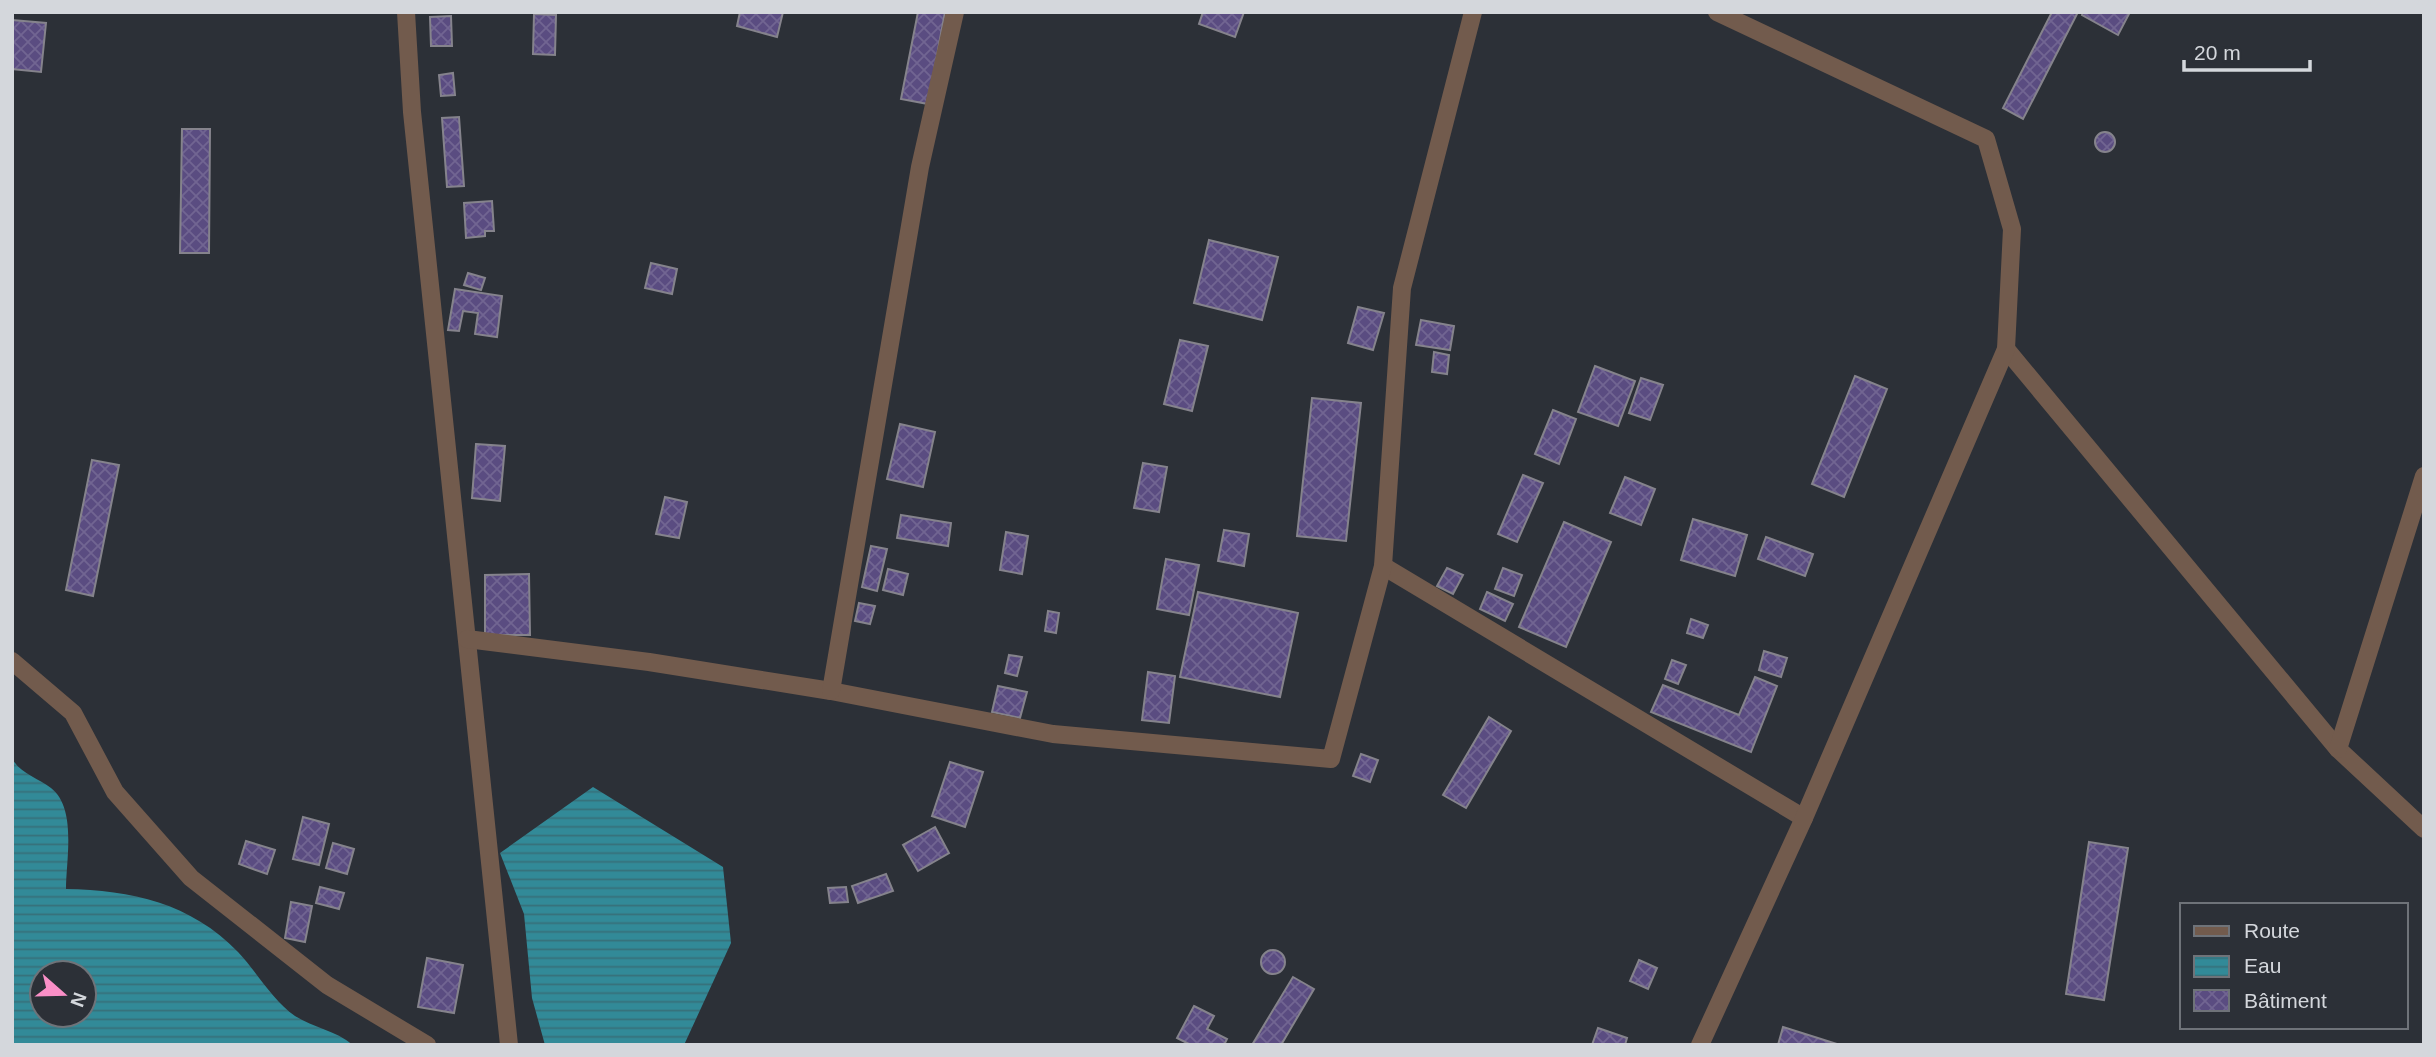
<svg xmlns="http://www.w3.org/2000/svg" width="2436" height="1057" viewBox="0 0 2436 1057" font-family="Arial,sans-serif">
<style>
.water{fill:url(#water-rules);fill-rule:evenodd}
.building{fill:url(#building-cross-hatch);stroke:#85838c;stroke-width:2}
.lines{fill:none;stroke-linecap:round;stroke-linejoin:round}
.minor{stroke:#725b4d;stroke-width:18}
</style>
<defs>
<pattern id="water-rules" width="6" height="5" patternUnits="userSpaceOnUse" patternTransform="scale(1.75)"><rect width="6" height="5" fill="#328a98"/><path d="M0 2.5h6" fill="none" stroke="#37707a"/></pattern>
<pattern id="building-cross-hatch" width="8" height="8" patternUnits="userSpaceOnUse" patternTransform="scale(1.75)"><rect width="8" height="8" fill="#5a4c81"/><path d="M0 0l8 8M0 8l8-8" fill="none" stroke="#716592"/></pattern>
</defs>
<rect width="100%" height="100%" fill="#2c3037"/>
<g class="water">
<path d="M 12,758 C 19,773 38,778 51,788 C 77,808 66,860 66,889 C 131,890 191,903 238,952 C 256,971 273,1001 295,1016 C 314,1028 335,1030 353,1045 L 12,1045 ZM 42,973 L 84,973 L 84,1015 L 42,1015 Z"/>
<path d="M 593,787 L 723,867 L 731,943 L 684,1045 L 545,1045 L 532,998 L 524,914 L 500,853 Z"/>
</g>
<g class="building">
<path d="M 740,12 L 783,12 L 777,37 L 737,26 Z"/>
<path d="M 918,12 L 945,12 L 928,104 L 901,99 Z"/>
<path d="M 1203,12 L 1244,12 L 1235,37 L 1199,24 Z"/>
<path d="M 2052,12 L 2078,12 L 2023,119 L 2003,108 Z"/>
<path d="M 2083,12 L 2130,12 L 2118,35 L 2082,15 Z"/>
<path d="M 534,14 L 556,15 L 555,55 L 533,54 Z"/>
<path d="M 451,16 L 452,46 L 431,46 L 430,17 Z"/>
<path d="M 12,20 L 46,23 L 41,72 L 12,69 Z"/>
<path d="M 453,73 L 455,95 L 441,96 L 439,75 Z"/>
<path d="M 459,117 L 464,186 L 447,187 L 442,118 Z"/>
<path d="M 182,129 L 210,129 L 209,253 L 180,253 Z"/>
<circle cx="2105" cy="142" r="10"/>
<path d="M 492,201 L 494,231 L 485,231 L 485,236 L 466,238 L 464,203 Z"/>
<path d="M 1209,240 L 1278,257 L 1262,320 L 1194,303 Z"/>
<path d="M 651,263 L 677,269 L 672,294 L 645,288 Z"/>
<path d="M 468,273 L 485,278 L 481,290 L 464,285 Z"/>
<path d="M 455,289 L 502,296 L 497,337 L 475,334 L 478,313 L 463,311 L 459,331 L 448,330 Z"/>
<path d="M 1358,307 L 1384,313 L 1373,350 L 1348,343 Z"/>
<path d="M 1421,320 L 1454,326 L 1450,350 L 1416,345 Z"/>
<path d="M 1180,340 L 1208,346 L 1192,411 L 1164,404 Z"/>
<path d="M 1434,352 L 1449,355 L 1447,374 L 1432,372 Z"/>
<path d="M 1595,366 L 1635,381 L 1618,426 L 1578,412 Z"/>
<path d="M 1855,376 L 1887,389 L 1844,497 L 1812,484 Z"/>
<path d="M 1641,378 L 1663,385 L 1650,420 L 1629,413 Z"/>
<path d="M 1312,398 L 1361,403 L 1346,541 L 1297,536 Z"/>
<path d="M 1553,410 L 1576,419 L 1559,464 L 1535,454 Z"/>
<path d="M 900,424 L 935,432 L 923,487 L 887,479 Z"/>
<path d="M 476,444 L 505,446 L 500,501 L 472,498 Z"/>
<path d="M 92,460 L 119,465 L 93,596 L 66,590 Z"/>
<path d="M 1143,463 L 1167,467 L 1159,512 L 1134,508 Z"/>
<path d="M 1523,475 L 1543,483 L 1517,542 L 1498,534 Z"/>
<path d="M 1625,477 L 1655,489 L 1641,525 L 1610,513 Z"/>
<path d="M 665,497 L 687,502 L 679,538 L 656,534 Z"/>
<path d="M 901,515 L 951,523 L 948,546 L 897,538 Z"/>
<path d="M 1693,519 L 1747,535 L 1735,576 L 1681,560 Z"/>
<path d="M 1564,522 L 1611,542 L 1566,647 L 1519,627 Z"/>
<path d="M 1224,530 L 1249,534 L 1244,566 L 1218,561 Z"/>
<path d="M 1006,532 L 1028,536 L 1022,574 L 1000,570 Z"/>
<path d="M 1766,537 L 1813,554 L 1805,576 L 1758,559 Z"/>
<path d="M 871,546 L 887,549 L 877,591 L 862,587 Z"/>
<path d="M 1166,559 L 1199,565 L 1189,615 L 1157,609 Z"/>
<path d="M 1447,568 L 1463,575 L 1453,594 L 1437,586 Z"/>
<path d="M 1503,568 L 1522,575 L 1514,596 L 1495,589 Z"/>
<path d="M 888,569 L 908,574 L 903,595 L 883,590 Z"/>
<path d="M 529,574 L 530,635 L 485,635 L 485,575 Z"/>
<path d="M 1198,592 L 1298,613 L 1280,697 L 1180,677 Z"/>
<path d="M 1487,592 L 1513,604 L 1505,621 L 1480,609 Z"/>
<path d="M 859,603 L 875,606 L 870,624 L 855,621 Z"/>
<path d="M 1048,611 L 1059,613 L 1056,633 L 1045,631 Z"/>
<path d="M 1691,619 L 1708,625 L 1703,638 L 1687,633 Z"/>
<path d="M 1764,651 L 1787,658 L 1781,677 L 1759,670 Z"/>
<path d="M 1009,655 L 1022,657 L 1017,676 L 1005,673 Z"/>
<path d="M 1672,660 L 1686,665 L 1678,684 L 1665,679 Z"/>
<path d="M 1148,672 L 1175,676 L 1169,723 L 1142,720 Z"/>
<path d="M 1755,677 L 1777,686 L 1751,752 L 1651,712 L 1663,685 L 1739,715 Z"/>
<path d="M 998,686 L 1027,692 L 1020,718 L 992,712 Z"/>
<path d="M 1489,717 L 1511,731 L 1466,808 L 1443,795 Z"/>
<path d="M 1361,754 L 1378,760 L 1370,782 L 1353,776 Z"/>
<path d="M 950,762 L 983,772 L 965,827 L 932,816 Z"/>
<path d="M 303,817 L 329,824 L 319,865 L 293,859 Z"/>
<path d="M 935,827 L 949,853 L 918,871 L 903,845 Z"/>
<path d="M 246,841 L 275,850 L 267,874 L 239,864 Z"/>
<path d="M 2089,842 L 2128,848 L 2104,1000 L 2066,994 Z"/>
<path d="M 333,843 L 354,849 L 347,874 L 326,868 Z"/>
<path d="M 886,874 L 893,891 L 858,903 L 852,886 Z"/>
<path d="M 320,887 L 344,893 L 339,909 L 316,903 Z"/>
<path d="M 846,887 L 848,902 L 830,903 L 828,888 Z"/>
<path d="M 291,902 L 312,906 L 305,942 L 285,938 Z"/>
<circle cx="1273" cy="962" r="12"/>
<path d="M 427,958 L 463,965 L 454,1013 L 418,1007 Z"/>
<path d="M 1639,960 L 1657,968 L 1648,989 L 1630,981 Z"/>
<path d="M 1293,977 L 1314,989 L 1281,1045 L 1252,1045 Z"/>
<path d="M 1194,1006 L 1214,1016 L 1207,1029 L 1227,1039 L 1224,1045 L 1191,1045 L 1177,1038 Z"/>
<path d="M 1783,1027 L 1840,1045 L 1778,1045 Z"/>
<path d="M 1598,1028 L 1627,1038 L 1625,1045 L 1592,1045 Z"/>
</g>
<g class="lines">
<g class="minor">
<path d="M 406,12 L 412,112 L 509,1045"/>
<path d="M 2006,349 L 2338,749 L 2424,829"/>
<path d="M 1383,566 L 1804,818"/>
<path d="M 467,639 L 649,662 L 831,691 L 1053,734 L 1331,759 L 1383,566 L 1402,288 L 1473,12"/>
<path d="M 12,661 L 73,713 L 115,792 L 191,878 L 327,985 L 427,1045"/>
<path d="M 831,691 L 920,167 L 955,12"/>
<path d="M 2338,749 L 2424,476"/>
<path d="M 1700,1045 L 1804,818 L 2006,349 L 2012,229 L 1986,139 L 1717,12"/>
</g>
</g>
<rect width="2436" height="1057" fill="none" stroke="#d4d7dc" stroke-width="28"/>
<rect x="2180" y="903" width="228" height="126" fill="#2c3037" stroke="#6f7379" stroke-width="2"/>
<rect x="2194" y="926" width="35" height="10" fill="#725b4d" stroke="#6f7379" stroke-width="2"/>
<text x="2244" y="938" font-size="21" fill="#d4d7dc">Route</text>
<rect x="2194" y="956" width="35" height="21" fill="url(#water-rules)" stroke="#6f7379" stroke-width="2"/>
<text x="2244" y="973" font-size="21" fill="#d4d7dc">Eau</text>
<rect x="2194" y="990" width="35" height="21" fill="url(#building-cross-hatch)" stroke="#6f7379" stroke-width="2"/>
<text x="2244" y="1008" font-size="21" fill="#d4d7dc">Bâtiment</text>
<g transform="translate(63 994) rotate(110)"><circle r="33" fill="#2c3037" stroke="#6f7379" stroke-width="2"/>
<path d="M0-5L12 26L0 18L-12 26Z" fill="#fa8fc7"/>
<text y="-10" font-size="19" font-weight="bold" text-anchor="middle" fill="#d4d7dc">N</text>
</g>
<path d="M2184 60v10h126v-10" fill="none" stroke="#d4d7dc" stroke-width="3.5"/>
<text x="2194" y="60" font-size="21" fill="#d4d7dc" stroke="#2c3037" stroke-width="5" paint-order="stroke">20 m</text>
</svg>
